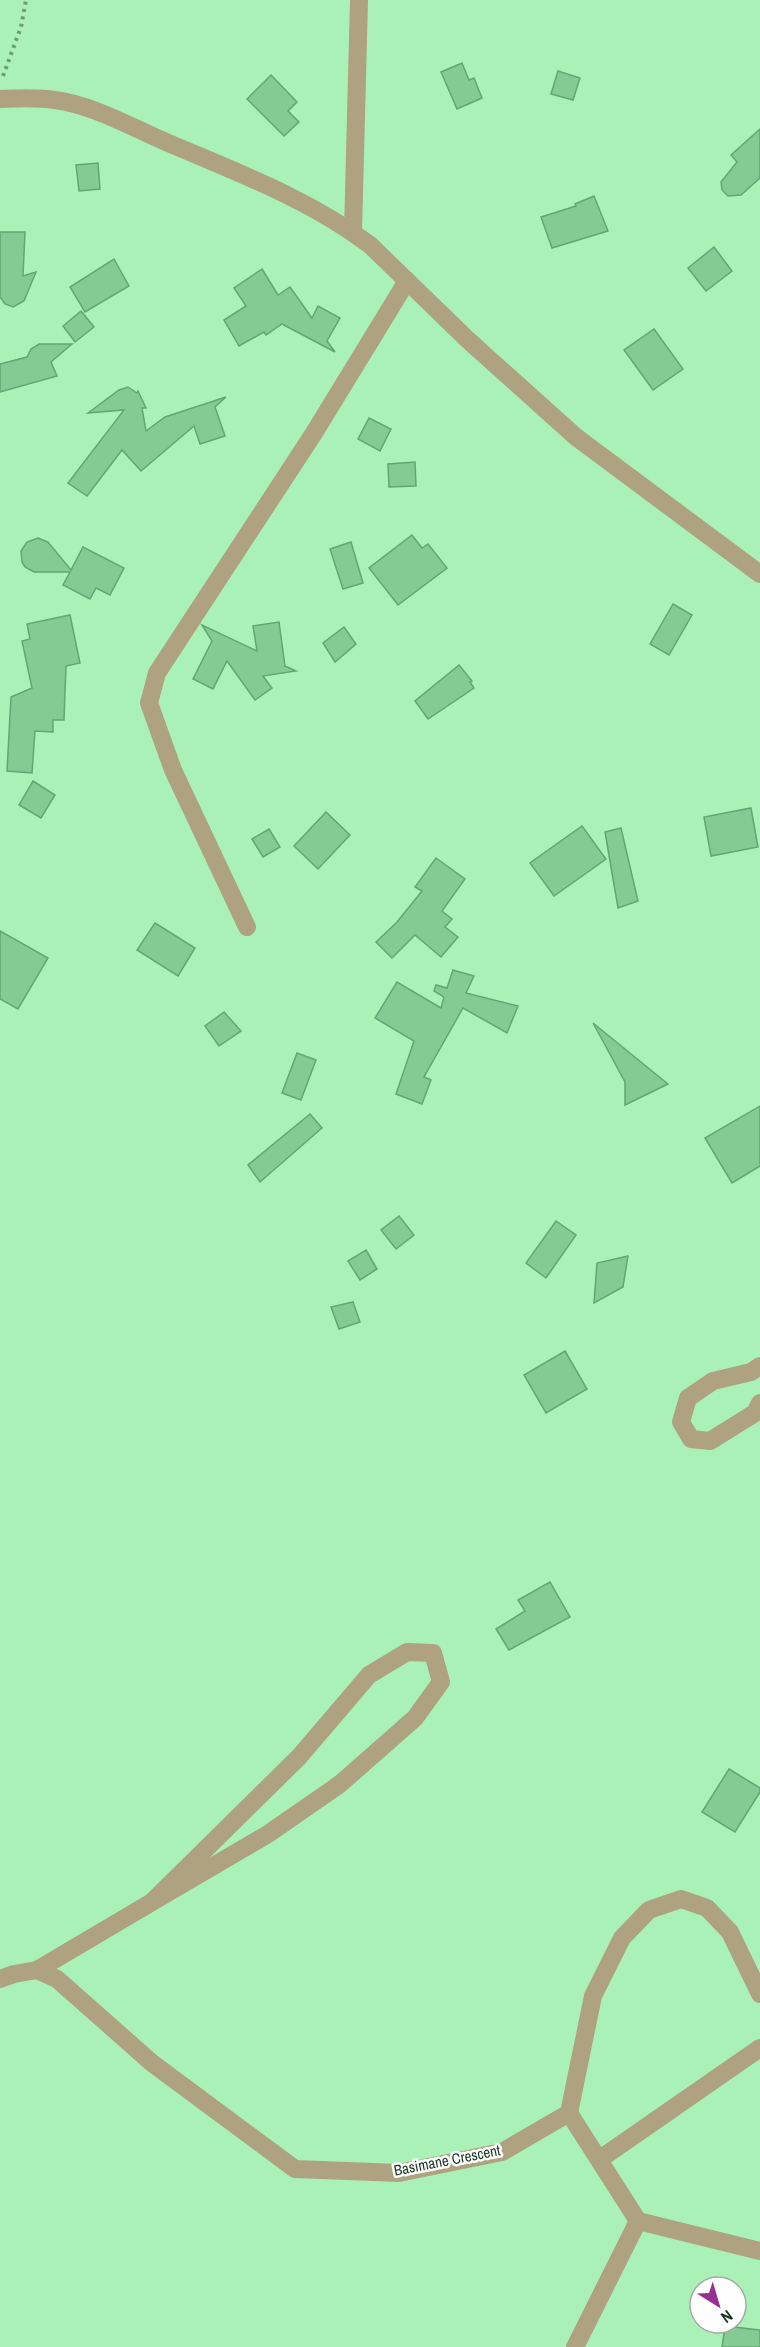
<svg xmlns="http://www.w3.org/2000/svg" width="760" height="2347" viewBox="0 0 760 2347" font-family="'Archivo Narrow',sans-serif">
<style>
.building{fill:#84ca93;stroke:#62a671;stroke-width:1.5}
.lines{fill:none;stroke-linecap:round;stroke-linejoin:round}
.path{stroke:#699d74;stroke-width:4;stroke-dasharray:3 4.5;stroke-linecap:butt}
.minor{stroke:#aea281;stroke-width:18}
.labels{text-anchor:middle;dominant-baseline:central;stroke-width:5;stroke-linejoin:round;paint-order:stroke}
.street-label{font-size:15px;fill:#18341f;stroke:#fefefe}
</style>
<rect width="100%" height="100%" fill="#aaf1b8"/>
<g class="building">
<path d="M 462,63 L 469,80 L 474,78 L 482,98 L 457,109 L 441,72 Z"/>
<path d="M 558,71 L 580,78 L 573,100 L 551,94 Z"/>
<path d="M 271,75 L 297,102 L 288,111 L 299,122 L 284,136 L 247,99 Z"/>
<path d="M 760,129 L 760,178 L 741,195 L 728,196 L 722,190 L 721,182 L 737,162 L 731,155 Z"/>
<path d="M 98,163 L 100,189 L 79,191 L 76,165 Z"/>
<path d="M 594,196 L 608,231 L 552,248 L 541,217 L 576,206 L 575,204 Z"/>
<path d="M 0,232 L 25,232 L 23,276 L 36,272 L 24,301 L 13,307 L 5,304 L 0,297 Z"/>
<path d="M 714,247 L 732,271 L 706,291 L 688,268 Z"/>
<path d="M 114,259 L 129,286 L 85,312 L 70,287 Z"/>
<path d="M 262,269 L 278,295 L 290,287 L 312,318 L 318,306 L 340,318 L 327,341 L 335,352 L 282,324 L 266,335 L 264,332 L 239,346 L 224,320 L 246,306 L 234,288 Z"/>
<path d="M 81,311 L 94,327 L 75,342 L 63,326 Z"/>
<path d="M 654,329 L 683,369 L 653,390 L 624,350 Z"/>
<path d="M 39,344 L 72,344 L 51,362 L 57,376 L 0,392 L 0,364 L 27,357 L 31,349 Z"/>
<path d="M 128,387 L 137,393 L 138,391 L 146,408 L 142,408 L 146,431 L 165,417 L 226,397 L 215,407 L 225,436 L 200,444 L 194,426 L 141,471 L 122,450 L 87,496 L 68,483 L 124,410 L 88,413 L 119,390 Z"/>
<path d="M 369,418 L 391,429 L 380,451 L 358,439 Z"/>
<path d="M 415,462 L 416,486 L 389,487 L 388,464 Z"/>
<path d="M 412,535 L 422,548 L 428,544 L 447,568 L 398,605 L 369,568 Z"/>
<path d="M 38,538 L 48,542 L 71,570 L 83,547 L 124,568 L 110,595 L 96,588 L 90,599 L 63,585 L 70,572 L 34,572 L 25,567 L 22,562 L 21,551 L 27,542 Z"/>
<path d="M 351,542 L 363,583 L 343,589 L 330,549 Z"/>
<path d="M 673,604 L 692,615 L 669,655 L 650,644 Z"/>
<path d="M 70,615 L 80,663 L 66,666 L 64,720 L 53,720 L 53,732 L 35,731 L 32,773 L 7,771 L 11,697 L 32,688 L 22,641 L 30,639 L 27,624 Z"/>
<path d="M 279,622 L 285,666 L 296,671 L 263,676 L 272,688 L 255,700 L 227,661 L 213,689 L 193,679 L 212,641 L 202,625 L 257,651 L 253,626 Z"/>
<path d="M 344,627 L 356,644 L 335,662 L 323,643 Z"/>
<path d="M 459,665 L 472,681 L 470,682 L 474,688 L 428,719 L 415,701 Z"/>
<path d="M 33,781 L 55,795 L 41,818 L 19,805 Z"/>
<path d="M 751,808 L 758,847 L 711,856 L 704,817 Z"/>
<path d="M 326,812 L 350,835 L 318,869 L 294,846 Z"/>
<path d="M 582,826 L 606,859 L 554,896 L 530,863 Z"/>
<path d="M 621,828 L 638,901 L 618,908 L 605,832 Z"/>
<path d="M 269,829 L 280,847 L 263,857 L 252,839 Z"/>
<path d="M 436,858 L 465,879 L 442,911 L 452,919 L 445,927 L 458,937 L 441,957 L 415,935 L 392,958 L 376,942 L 397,922 L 422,891 L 415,887 Z"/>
<path d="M 155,923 L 195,948 L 178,976 L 137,950 Z"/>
<path d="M 0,931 L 48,958 L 18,1009 L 0,999 Z"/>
<path d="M 453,970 L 474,976 L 466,993 L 518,1006 L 507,1033 L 463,1008 L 424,1077 L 431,1080 L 422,1104 L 396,1094 L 414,1041 L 375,1018 L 397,982 L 441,1008 L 444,997 L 434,991 L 436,985 L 447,988 Z"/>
<path d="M 224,1012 L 241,1031 L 219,1046 L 205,1026 Z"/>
<path d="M 593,1023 L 668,1084 L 625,1105 L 625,1082 Z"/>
<path d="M 297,1053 L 316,1060 L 301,1100 L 282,1093 Z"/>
<path d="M 760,1106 L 760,1166 L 732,1183 L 705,1138 Z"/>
<path d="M 310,1114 L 322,1128 L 260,1182 L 248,1165 Z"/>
<path d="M 399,1216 L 414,1235 L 396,1249 L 381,1230 Z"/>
<path d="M 556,1221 L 576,1235 L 546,1278 L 526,1263 Z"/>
<path d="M 366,1250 L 377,1269 L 360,1280 L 348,1261 Z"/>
<path d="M 628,1256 L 623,1287 L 594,1303 L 597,1263 Z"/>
<path d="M 353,1302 L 360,1322 L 339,1329 L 331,1307 Z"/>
<path d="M 565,1351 L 587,1389 L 546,1413 L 524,1375 Z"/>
<path d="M 550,1582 L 570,1617 L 509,1650 L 496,1629 L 525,1611 L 518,1600 Z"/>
<path d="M 729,1769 L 760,1788 L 760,1792 L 735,1832 L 702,1812 Z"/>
<path d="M 725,2326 L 760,2330 L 760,2347 L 722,2347 Z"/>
</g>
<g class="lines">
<path class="path" d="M 3,76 L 21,27 L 26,0"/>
<g class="minor">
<path d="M 0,99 C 18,98 37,97 55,100 C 93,105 131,127 166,142 C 236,172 309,199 370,245 L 468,340 L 576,437 L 760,574"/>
<path d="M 353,232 L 359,0"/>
<path d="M 247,927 L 173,770 L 149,703 L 157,673 L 314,433 L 407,281"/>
<path d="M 760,1366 L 751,1372 L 713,1381 L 688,1398 L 681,1422 L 691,1439 L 710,1441 L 755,1413 L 760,1403"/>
<path d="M 37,1970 L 152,1902 L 299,1757 L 369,1675 L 407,1652 L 433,1653 L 441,1682 L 415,1718 L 340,1784 L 268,1834 L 152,1902"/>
<path d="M 0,1979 L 14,1974 L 37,1970 L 57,1979 L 152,2063 L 295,2169 L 399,2173 L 502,2152 L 569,2113 L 593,1996 L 622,1938 L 649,1910 L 681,1899 L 707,1908 L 730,1932 L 760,1994"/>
<path d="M 569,2113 L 638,2221"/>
<path d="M 600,2159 L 760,2048"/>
<path d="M 575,2347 L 638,2221 L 760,2251"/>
</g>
</g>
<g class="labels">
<g class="street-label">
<text transform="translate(447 2160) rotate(-11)">Basimane Crescent</text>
</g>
</g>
<g transform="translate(718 2305) rotate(143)"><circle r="28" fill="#fefefe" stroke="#a2ada5" stroke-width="1.5"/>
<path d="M0-4.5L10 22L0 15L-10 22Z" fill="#983093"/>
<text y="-9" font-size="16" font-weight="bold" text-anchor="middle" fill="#18341f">N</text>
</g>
</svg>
